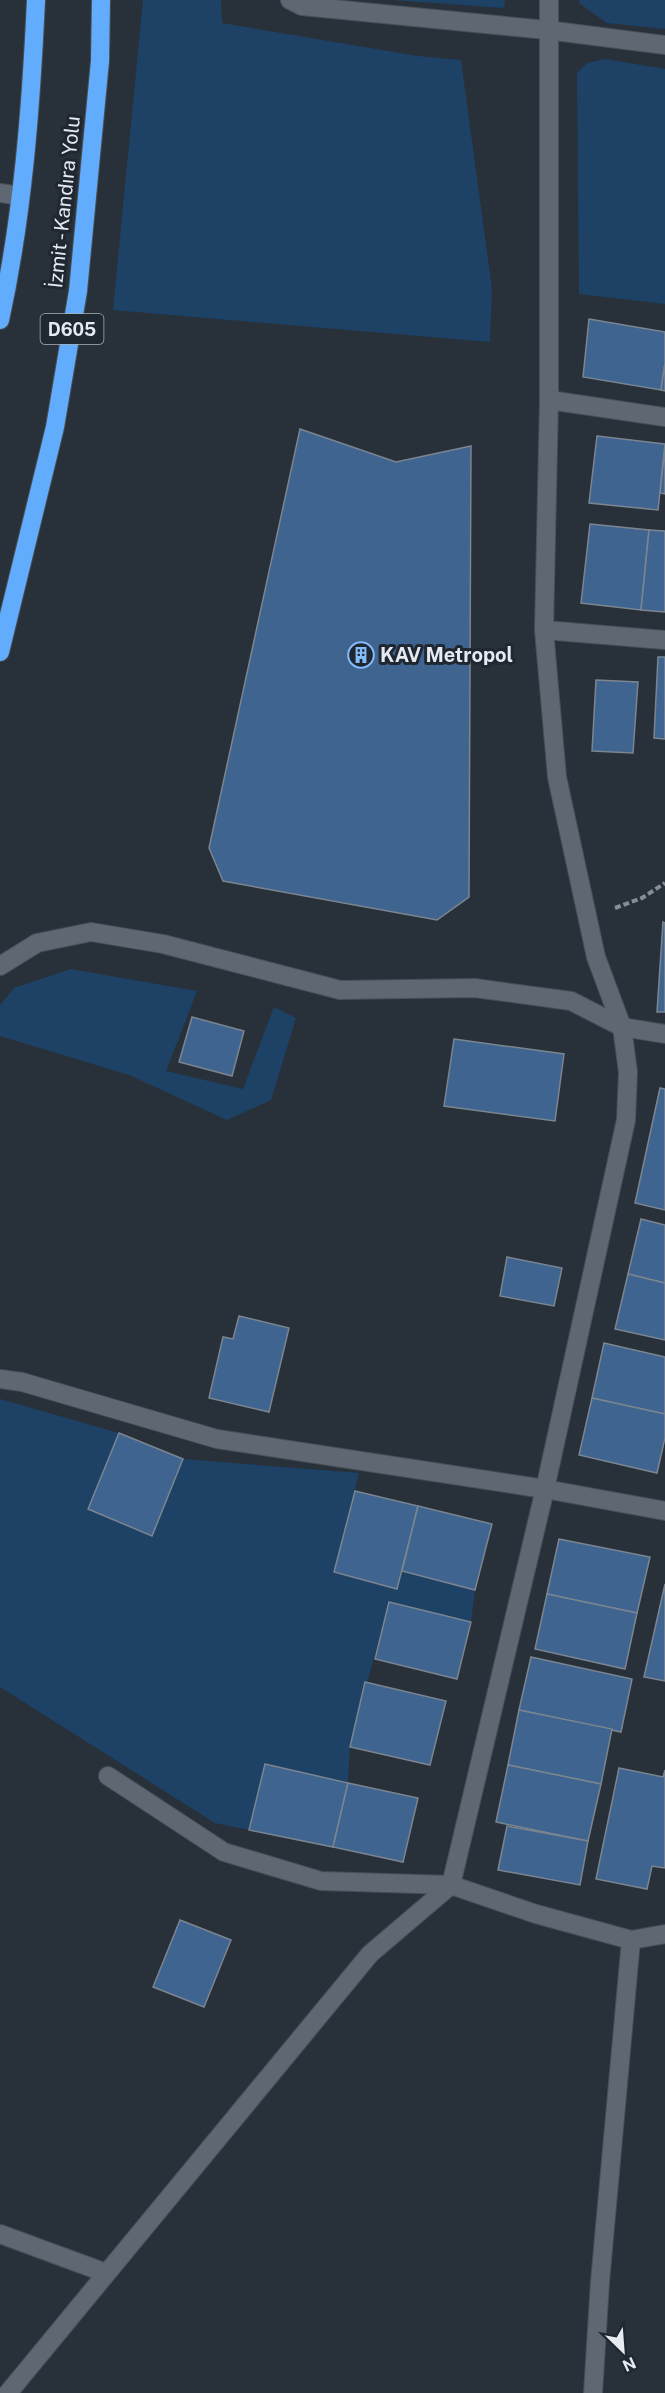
<svg xmlns="http://www.w3.org/2000/svg" width="665" height="2393" viewBox="0 0 665 2393" font-family="'Public Sans',sans-serif">
<style>
.green{fill:#1e4166}
.building{fill:#3f648f;stroke:#7b8590;stroke-width:1.5}
.lines{fill:none;stroke-linecap:round;stroke-linejoin:round}
.minor-casing{stroke:#484f57;stroke-width:20}
.highway-casing{stroke:#484f57;stroke-width:20}
.path{stroke:#868d95;stroke-width:4;stroke-dasharray:6 3;stroke-linecap:butt}
.minor{stroke:#5e6772;stroke-width:18}
.highway{stroke:#62acfd;stroke-width:18}
.labels{text-anchor:middle;dominant-baseline:central;stroke-width:6;stroke-linejoin:round;paint-order:stroke}
.shield{fill:#1f2730;stroke:#aab0b8;stroke-width:1.5}
.shield-label{font-size:18px;font-weight:bold;fill:#e6ebf2}
.street-label{font-size:20px;fill:#e6ebf2;stroke:#1f2730}
.poi-label{font-size:20px;font-weight:bold;fill:#e6ebf2;stroke:#1f2730;text-anchor:start}
</style>
<rect width="100%" height="100%" fill="#28313a"/>
<g class="green">
<path d="M 143,0 L 221,0 L 222,23 L 418,56 L 461,60 L 492,289 L 490,342 L 113,310 Z"/>
<path d="M 393,0 L 505,0 L 504,8 Z"/>
<path d="M 580,0 L 665,0 L 665,29 L 607,23 L 579,3 Z"/>
<path d="M 605,59 L 665,69 L 665,304 L 579,294 L 577,73 L 587,63 Z"/>
<path d="M 71,969 L 197,991 L 166,1071 L 243,1089 L 274,1007 L 296,1018 L 271,1100 L 227,1120 L 129,1075 L 0,1036 L 0,1005 L 14,988 Z"/>
<path d="M 0,1399 L 119,1433 L 183,1459 L 359,1473 L 334,1572 L 397,1589 L 402,1571 L 475,1590 L 471,1622 L 389,1602 L 350,1746 L 348,1783 L 265,1764 L 249,1830 L 215,1823 L 0,1687 Z"/>
</g>
<g class="building">
<path d="M 589,319 L 665,332 L 665,363 L 661,390 L 583,377 Z"/>
<path d="M 665,363 L 665,391 L 661,390 Z"/>
<path d="M 300,429 L 396,462 L 471,446 L 469,897 L 437,920 L 223,881 L 209,848 Z"/>
<path d="M 597,436 L 665,444 L 658,510 L 589,503 Z"/>
<path d="M 665,447 L 665,494 L 660,493 Z"/>
<path d="M 590,524 L 649,530 L 641,610 L 581,603 Z"/>
<path d="M 649,530 L 665,531 L 665,612 L 641,610 Z"/>
<path d="M 658,657 L 665,657 L 665,739 L 654,738 Z"/>
<path d="M 596,680 L 638,682 L 633,753 L 592,751 Z"/>
<path d="M 663,922 L 665,923 L 665,1012 L 657,1012 Z"/>
<path d="M 192,1017 L 244,1031 L 232,1076 L 179,1062 Z"/>
<path d="M 454,1039 L 564,1054 L 555,1121 L 444,1106 Z"/>
<path d="M 660,1088 L 665,1089 L 665,1210 L 635,1203 Z"/>
<path d="M 641,1219 L 665,1225 L 665,1283 L 628,1274 Z"/>
<path d="M 507,1257 L 562,1268 L 554,1306 L 500,1296 Z"/>
<path d="M 628,1274 L 665,1283 L 665,1340 L 615,1329 Z"/>
<path d="M 239,1316 L 289,1328 L 269,1412 L 209,1398 L 223,1337 L 233,1339 Z"/>
<path d="M 604,1343 L 665,1357 L 665,1414 L 592,1398 Z"/>
<path d="M 592,1398 L 665,1414 L 665,1438 L 657,1473 L 579,1455 Z"/>
<path d="M 119,1433 L 183,1459 L 152,1536 L 88,1509 Z"/>
<path d="M 355,1491 L 418,1506 L 397,1589 L 334,1572 Z"/>
<path d="M 418,1506 L 492,1524 L 475,1590 L 402,1571 Z"/>
<path d="M 559,1539 L 650,1557 L 637,1613 L 547,1594 Z"/>
<path d="M 665,1584 L 665,1681 L 644,1677 Z"/>
<path d="M 547,1594 L 637,1613 L 625,1669 L 535,1649 Z"/>
<path d="M 389,1602 L 471,1622 L 457,1679 L 375,1659 Z"/>
<path d="M 531,1657 L 632,1679 L 621,1732 L 519,1710 Z"/>
<path d="M 365,1682 L 446,1701 L 430,1765 L 350,1747 Z"/>
<path d="M 519,1710 L 612,1729 L 601,1784 L 508,1765 Z"/>
<path d="M 265,1764 L 348,1783 L 333,1847 L 249,1830 Z"/>
<path d="M 508,1765 L 601,1784 L 588,1841 L 496,1822 Z"/>
<path d="M 619,1768 L 663,1777 L 665,1770 L 665,1868 L 652,1866 L 647,1889 L 596,1879 Z"/>
<path d="M 348,1783 L 418,1798 L 403,1862 L 333,1847 Z"/>
<path d="M 507,1826 L 588,1841 L 580,1885 L 498,1870 Z"/>
<path d="M 180,1920 L 231,1940 L 204,2007 L 153,1987 Z"/>
</g>
<g class="lines">
<g class="minor-casing">
<g id="minor">
<path d="M 290,0 L 302,6 L 547,30 L 665,45"/>
<path d="M 0,193 L 20,196"/>
<path d="M 549,400 L 665,417"/>
<path d="M 544,630 L 665,640"/>
<path d="M 0,966 L 37,943 L 91,932 L 163,944 L 340,990 L 475,988 L 571,1001 L 622,1027 L 665,1034"/>
<path d="M 0,1379 L 22,1382 L 217,1439 L 545,1489 L 665,1511"/>
<path d="M 108,1776 L 224,1852 L 321,1881 L 451,1885 L 536,1914 L 631,1940 L 665,1934"/>
<path d="M 0,2234 L 106,2273"/>
<path d="M 8,2393 L 370,1954 L 451,1885 L 545,1489 L 626,1120 L 628,1072 L 622,1027 L 596,957 L 557,777 L 544,630 L 549,400 L 549,0"/>
<path d="M 593,2393 L 600,2282 L 631,1940"/>
</g>
</g>
<g class="highway-casing">
<g id="highway">
<path d="M 0,320 C 23,215 31,107 36,0"/>
<path d="M 0,652 L 55,427 L 78,291 L 100,61 L 101,0"/>
</g>
</g>
<path class="path" d="M 615,908 L 642,898 L 665,883"/>
<use href="#minor" class="minor"/>
<use href="#highway" class="highway"/>
</g>
<defs>
<g id="building-ring" transform="scale(1.35)"><circle r="9.5" fill="#1f2730" stroke="#84bcfb" stroke-width="1.5"/><path d="M-4-6H4V6H1V3H-1V6H-4ZM-2.5-4.3h1.7v1.8h-1.7ZM.8-4.3h1.7v1.8H.8ZM-2.5-1h1.7V.8h-1.7ZM.8-1h1.7V.8H.8Z" fill="#84bcfb"/></g>
</defs>
<g fill-rule="evenodd">
<use href="#building-ring" x="361" y="655"/>
</g>
<g class="labels">
<rect class="shield" x="40.5" y="314" width="63" height="30" rx="4.5"/>
<g class="shield-label">
<text x="72" y="329">D605</text>
</g>
<g class="street-label">
<text transform="translate(64 202) rotate(-84)">İzmit - Kandıra Yolu</text>
</g>
<g class="poi-label">
<text x="380" y="655">KAV Metropol</text>
</g>
</g>
<g transform="translate(623 2351) rotate(155)" stroke="#1f2730" stroke-width="4.5" paint-order="stroke">
<path d="M0-4.5L10 22L0 15L-10 22Z" fill="#e6ebf2"/>
<text y="-9" font-size="16" font-weight="bold" text-anchor="middle" fill="#e6ebf2">N</text>
</g>
</svg>
